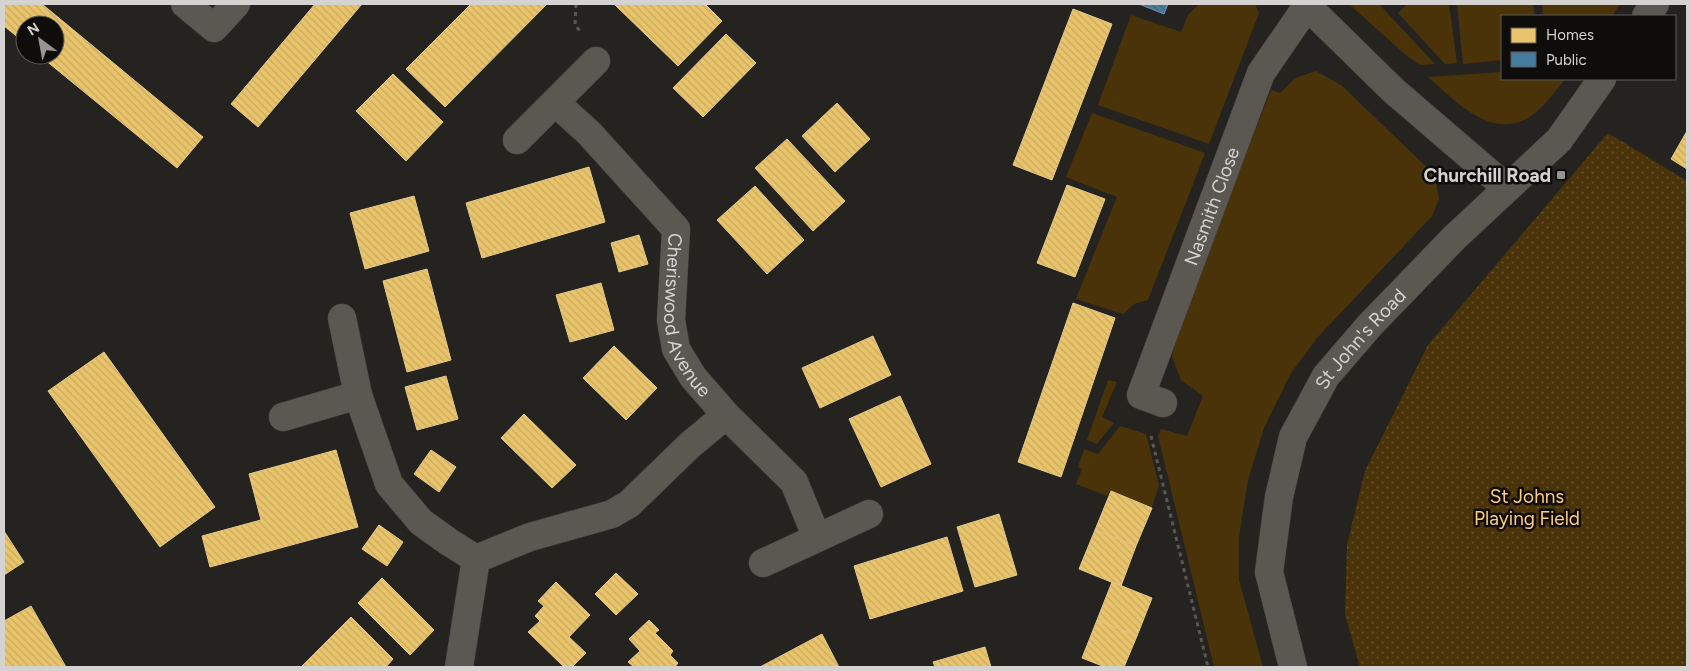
<svg xmlns="http://www.w3.org/2000/svg" width="1691" height="671" viewBox="0 0 1691 671" font-family="Figtree,sans-serif">
<style>
.green{fill:#4b3309}
.park{fill:url(#park-dots)}
.homes{fill:url(#homes-back-hatch);stroke:#e3c889}
.public{fill:url(#public-back-hatch);stroke:#7095ad}
.lines{fill:none;stroke-linecap:round;stroke-linejoin:round}
.minor-casing{stroke:#403f3d;stroke-width:29}
.path{stroke:#5a5651;stroke-width:3;stroke-dasharray:4 4;stroke-linecap:butt}
.minor{stroke:#5b5751;stroke-width:28}
.poi-dot{fill:#979593;stroke:#0e0d0b;stroke-width:2}
.labels{text-anchor:middle;dominant-baseline:central;stroke-width:5;stroke-linejoin:round;paint-order:stroke}
.poi-label{font-size:19px;font-weight:bold;fill:#d5d3d1;stroke:#0e0d0b;text-anchor:end}
.street-label{font-size:19px;fill:#d5d3d1;stroke:#0e0d0b}
.park-label{font-size:19px;fill:#ffcc82;stroke:#0e0d0b}
</style>
<defs>
<pattern id="park-dots" width="8" height="8" patternUnits="userSpaceOnUse" patternTransform="scale(1.25)"><rect width="8" height="8" fill="#4b3309"/><path d="M2 2h.1M6 6h.1" fill="none" stroke="#64502c" stroke-width="1.8" stroke-linecap="round"/></pattern>
<pattern id="homes-back-hatch" width="6" height="6" patternUnits="userSpaceOnUse" patternTransform="scale(1.25)"><rect width="6" height="6" fill="#e9c46a"/><path d="M-1 5l2 2M0 0l6 6M5-1l2 2" fill="none" stroke="#c7a961"/></pattern>
<pattern id="public-back-hatch" width="6" height="6" patternUnits="userSpaceOnUse" patternTransform="scale(1.25)"><rect width="6" height="6" fill="#457b9d"/><path d="M-1 5l2 2M0 0l6 6M5-1l2 2" fill="none" stroke="#436377"/></pattern>
</defs>
<rect width="100%" height="100%" fill="#252320"/>
<g class="green">
<path d="M 1199,4 L 1255,4 L 1259,13 L 1209,144 L 1098,105 L 1131,15 L 1181,32 L 1188,15 Z"/>
<path d="M 1349,4 L 1379,4 L 1435,64 L 1421,65 L 1408,57 Z"/>
<path d="M 1407,4 L 1449,4 L 1457,63 L 1445,64 L 1398,13 Z"/>
<path d="M 1457,4 L 1533,4 L 1535,16 L 1502,16 L 1502,60 L 1463,64 Z"/>
<path d="M 1542,4 L 1620,4 L 1612,16 L 1543,16 Z"/>
<path d="M 1316,71 L 1341,85 L 1435,175 L 1439,199 L 1432,216 L 1318,337 L 1291,373 L 1264,428 L 1248,480 L 1239,537 L 1239,580 L 1263,667 L 1214,667 L 1158,436 L 1161,429 L 1187,436 L 1203,396 L 1181,380 L 1172,357 L 1177,331 L 1271,90 L 1280,93 L 1295,78 Z"/>
<path d="M 1502,72 L 1502,79 L 1565,79 C 1555,92 1545,106 1531,116 C 1492,142 1456,101 1428,77 Z"/>
<path d="M 1092,113 L 1205,153 L 1148,300 L 1134,304 L 1123,314 L 1076,299 L 1117,197 L 1066,177 Z"/>
<path d="M 1108,380 L 1117,382 L 1102,417 L 1114,423 L 1097,444 L 1087,440 Z"/>
<path d="M 1120,426 L 1146,434 L 1159,485 L 1152,507 L 1110,491 L 1107,496 L 1076,484 L 1082,469 L 1078,467 L 1084,449 L 1098,454 Z"/>
</g>
<path class="park" d="M 1608,133 L 1687,181 L 1687,667 L 1360,667 L 1345,614 L 1347,545 L 1365,471 L 1428,345 Z"/>
<g class="homes">
<path d="M 4,4 L 42,4 L 203,137 L 177,168 L 39,55 L 55,55 L 55,25 L 25,25 L 25,43 L 4,26 Z"/>
<path d="M 315,4 L 362,4 L 258,127 L 231,104 Z"/>
<path d="M 471,4 L 547,4 L 445,107 L 406,69 Z"/>
<path d="M 614,4 L 705,4 L 722,21 L 678,66 Z"/>
<path d="M 1073,9 L 1112,24 L 1052,180 L 1013,165 Z"/>
<path d="M 726,34 L 756,63 L 703,117 L 673,88 Z"/>
<path d="M 393,74 L 443,122 L 406,161 L 356,111 Z"/>
<path d="M 837,103 L 870,139 L 835,172 L 802,136 Z"/>
<path d="M 1687,131 L 1687,169 L 1671,159 Z"/>
<path d="M 787,139 L 845,201 L 813,231 L 755,168 Z"/>
<path d="M 589,167 L 605,222 L 482,258 L 466,203 Z"/>
<path d="M 1067,185 L 1105,199 L 1075,277 L 1037,263 Z"/>
<path d="M 755,186 L 804,240 L 767,274 L 717,220 Z"/>
<path d="M 414,196 L 429,251 L 365,269 L 350,213 Z"/>
<path d="M 639,235 L 648,264 L 619,272 L 611,243 Z"/>
<path d="M 427,269 L 451,360 L 407,372 L 383,281 Z"/>
<path d="M 601,283 L 614,330 L 570,342 L 556,295 Z"/>
<path d="M 1073,303 L 1115,318 L 1061,477 L 1018,462 Z"/>
<path d="M 873,336 L 891,375 L 820,408 L 802,368 Z"/>
<path d="M 614,346 L 657,388 L 626,420 L 583,378 Z"/>
<path d="M 104,352 L 215,507 L 160,547 L 48,391 Z"/>
<path d="M 446,376 L 458,419 L 417,430 L 405,387 Z"/>
<path d="M 900,396 L 931,464 L 881,487 L 849,419 Z"/>
<path d="M 524,414 L 576,465 L 552,488 L 501,438 Z"/>
<path d="M 336,450 L 358,527 L 210,567 L 202,536 L 261,520 L 249,474 Z"/>
<path d="M 431,450 L 456,467 L 439,492 L 414,474 Z"/>
<path d="M 1111,491 L 1152,508 L 1136,546 L 1095,530 Z"/>
<path d="M 999,514 L 1017,575 L 975,587 L 957,527 Z"/>
<path d="M 379,525 L 403,542 L 387,566 L 362,549 Z"/>
<path d="M 1095,530 L 1136,546 L 1121,586 L 1079,569 Z"/>
<path d="M 4,531 L 24,562 L 4,575 Z"/>
<path d="M 947,537 L 963,591 L 870,619 L 854,566 Z"/>
<path d="M 616,573 L 638,594 L 616,615 L 595,594 Z"/>
<path d="M 382,578 L 434,630 L 410,655 L 358,603 Z"/>
<path d="M 556,582 L 590,615 L 569,637 L 586,653 L 572,667 L 564,667 L 528,632 L 540,621 L 535,616 L 544,606 L 538,601 Z"/>
<path d="M 1112,582 L 1152,598 L 1137,636 L 1097,620 Z"/>
<path d="M 31,606 L 66,667 L 4,667 L 4,621 Z"/>
<path d="M 351,617 L 393,659 L 386,667 L 301,667 Z"/>
<path d="M 649,620 L 659,630 L 655,633 L 673,651 L 670,655 L 678,663 L 675,667 L 634,667 L 628,662 L 640,651 L 629,639 Z"/>
<path d="M 1097,620 L 1137,636 L 1124,667 L 1105,667 L 1082,658 Z"/>
<path d="M 822,634 L 839,667 L 760,667 Z"/>
<path d="M 985,647 L 991,667 L 935,667 L 933,662 Z"/>
</g>
<path class="public" d="M 1139,4 L 1168,4 L 1164,14 Z"/>
<g class="lines">
<g class="minor-casing">
<g id="minor">
<path d="M 185,4 L 214,28 L 236,4"/>
<path d="M 1305,4 L 1394,91 L 1507,188"/>
<path d="M 1646,16 L 1655,4"/>
<path id="s1" d="M 556,103 L 589,133 L 676,229 L 671,320 L 676,349 L 693,377 L 726,415 L 794,482 L 817,538"/>
<path d="M 517,140 L 596,61"/>
<path d="M 342,318 L 358,395 L 389,484 L 421,522 L 449,542 L 476,559"/>
<path id="s2" d="M 1163,403 L 1141,395 L 1261,73 L 1307,6"/>
<path d="M 283,417 L 358,395"/>
<path d="M 763,563 L 869,514"/>
<path d="M 459,667 L 476,559 L 530,537 L 612,514 L 629,504 L 690,445 L 726,415"/>
<path id="s3" d="M 1293,667 L 1269,572 L 1279,497 L 1293,437 L 1326,376 L 1370,325 L 1454,238 L 1559,140 L 1602,79"/>
</g>
</g>
<g class="path">
<path d="M 576,4 L 575,25 L 580,31"/>
<path d="M 1151,436 L 1208,667"/>
</g>
<use href="#minor" class="minor"/>
</g>
<rect class="poi-dot" x="1556" y="170" width="10" height="10" rx="2.5"/>
<g class="labels">
<g class="poi-label">
<text x="1551" y="175">Churchill Road</text>
</g>
<g class="street-label">
<text stroke="none"><textPath href="#s2" startOffset="225">Nasmith Close</textPath></text>
<text stroke="none"><textPath href="#s1" startOffset="264">Cheriswood Avenue</textPath></text>
<text stroke="none"><textPath href="#s3" startOffset="355">St John's Road</textPath></text>
</g>
<g class="park-label">
<text x="1527" y="496">St Johns<tspan x="1527" dy="22">Playing Field</tspan></text>
</g>
</g>
<rect width="1691" height="671" fill="none" stroke="#d5d3d1" stroke-width="10"/>
<rect x="1501" y="15" width="175" height="65" fill="#0e0d0b" stroke="#5e5c5a"/>
<rect x="1511" y="28" width="25" height="15" fill="#e9c46a" stroke="#5e5c5a"/>
<text x="1546" y="40" font-size="15" fill="#d5d3d1">Homes</text>
<rect x="1511" y="52" width="25" height="15" fill="#457b9d" stroke="#5e5c5a"/>
<text x="1546" y="65" font-size="15" fill="#d5d3d1">Public</text>
<g transform="translate(40 40) rotate(328)"><circle r="24" fill="#0e0d0b" stroke="#5e5c5a"/>
<path d="M0-4L9 19L0 12L-9 19Z" fill="#979593"/>
<text y="-8" font-size="14" font-weight="bold" text-anchor="middle" fill="#d5d3d1">N</text>
</g>
</svg>
